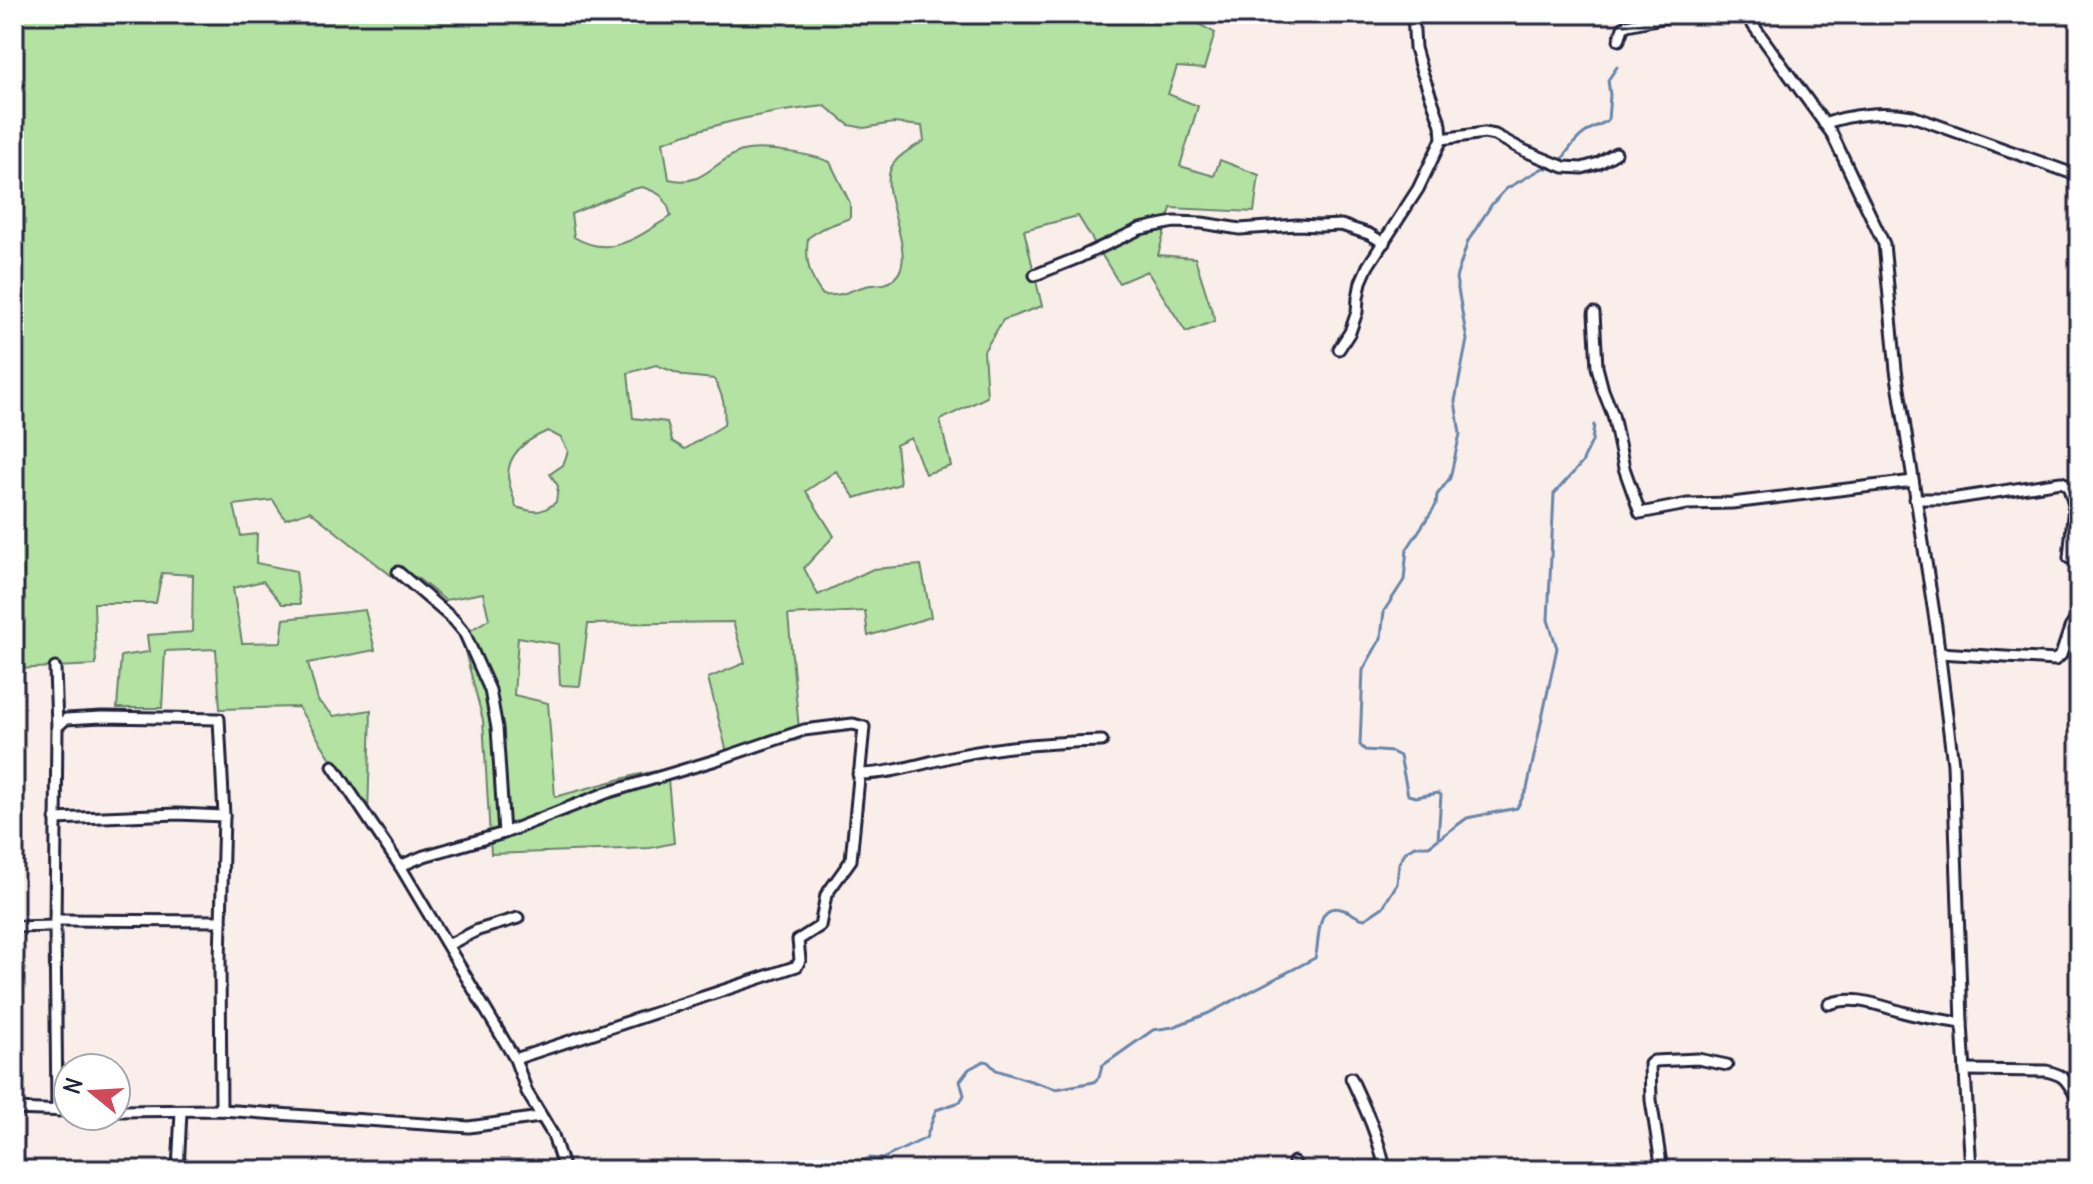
<svg xmlns="http://www.w3.org/2000/svg" width="2093" height="1184" viewBox="0 0 2093 1184" font-family="Delius,sans-serif">
<style>
.green{fill:#b3e2a2;stroke:#6a826e;stroke-width:2;fill-rule:evenodd}
.lines{fill:none;stroke-linecap:round;stroke-linejoin:round}
.stream{stroke:#6885a9;stroke-width:3}
.street-casing{stroke:#22223b;stroke-width:15}
.street{stroke:#fff;stroke-width:9}
</style>
<rect width="100%" height="100%" fill="#f9eeea"/>
<filter id="ink" filterUnits="userSpaceOnUse"><feTurbulence type="fractalNoise" baseFrequency=".0125" numOctaves="2"/><feDisplacementMap in="SourceGraphic" scale="16" xChannelSelector="R" yChannelSelector="G"/><feConvolveMatrix kernelMatrix="1 2 1 2 8 2 1 2 1" color-interpolation-filters="sRGB"/></filter>
<g filter="url(#ink)">
<path class="green" d="M 14,14 L 1197,14 L 1197,23 L 1215,33 L 1204,69 L 1177,67 L 1168,94 L 1198,106 L 1180,166 L 1214,176 L 1220,160 L 1259,175 L 1254,212 L 1171,208 L 1158,255 L 1195,258 L 1215,321 L 1186,332 L 1147,271 L 1119,283 L 1078,216 L 1024,230 L 1042,306 L 1003,320 L 984,351 L 987,397 L 940,420 L 951,466 L 925,474 L 911,438 L 896,445 L 900,484 L 855,498 L 836,471 L 806,491 L 834,536 L 804,568 L 818,595 L 873,569 L 921,565 L 931,617 L 868,636 L 865,611 L 788,615 L 800,739 L 729,760 L 708,678 L 745,663 L 733,622 L 588,624 L 580,686 L 560,685 L 558,644 L 518,637 L 514,695 L 548,703 L 555,797 L 636,775 L 667,769 L 674,843 L 650,848 L 491,854 L 483,720 L 461,636 L 489,619 L 483,593 L 445,600 L 416,577 L 393,577 L 310,511 L 285,519 L 273,500 L 234,505 L 241,536 L 257,534 L 256,563 L 296,571 L 300,604 L 282,604 L 263,581 L 233,588 L 242,643 L 281,642 L 284,619 L 365,610 L 375,650 L 308,663 L 318,701 L 334,716 L 371,710 L 368,817 L 298,707 L 220,709 L 216,649 L 165,651 L 162,708 L 117,708 L 121,656 L 149,652 L 147,635 L 192,632 L 193,575 L 162,573 L 156,603 L 94,603 L 96,665 L 14,669 ZM 825,106 L 849,125 L 864,128 L 893,123 L 922,126 L 924,141 C 913,148 897,155 891,168 C 877,199 929,269 884,284 C 883,284 872,285 871,285 C 851,288 846,297 823,295 C 809,278 805,259 808,238 L 821,229 L 850,218 L 850,203 L 830,162 C 811,154 756,144 737,153 C 710,165 702,187 669,179 L 663,142 C 720,122 765,112 825,106 ZM 642,187 C 661,193 666,197 671,216 C 639,236 612,260 574,237 L 571,214 L 629,190 ZM 656,365 L 685,376 L 714,379 C 723,395 726,407 724,425 L 685,449 L 672,441 L 667,422 L 633,418 L 628,373 ZM 548,431 L 561,438 L 568,451 L 563,465 L 550,474 L 558,486 L 556,502 C 541,514 535,513 516,507 C 514,497 509,486 508,476 C 508,453 528,439 548,431 Z"/>
<g class="lines">
<g class="stream">
<path d="M 1561,162 C 1568,149 1576,138 1589,130 C 1596,125 1602,125 1608,120 L 1610,95 L 1608,80 L 1617,67"/>
<path d="M 1438,839 L 1441,795 L 1438,793 L 1416,797 L 1408,795 L 1400,756 L 1392,752 L 1365,750 L 1360,745 L 1363,670 L 1381,638 L 1384,611 L 1404,580 L 1407,549 L 1436,505 L 1437,495 L 1450,478 L 1460,434 L 1455,401 L 1467,340 L 1456,278 L 1468,241 L 1492,204 L 1506,189 L 1543,168 L 1552,168"/>
<path d="M 842,1170 L 869,1158 L 882,1159 L 926,1138 L 936,1110 L 960,1102 L 964,1095 L 960,1081 L 969,1069 L 984,1061 L 988,1062 L 996,1070 L 1056,1089 L 1094,1082 L 1099,1077 L 1102,1066 L 1153,1030 L 1173,1027 L 1209,1013 L 1315,958 C 1321,941 1313,897 1347,911 C 1354,914 1357,918 1365,919 L 1383,907 L 1397,884 L 1399,863 L 1406,851 L 1415,846 L 1429,846 L 1467,818 L 1517,808 L 1527,789 L 1557,648 L 1548,620 L 1554,494 L 1582,463 L 1592,441 L 1594,425"/>
</g>
<g class="street-casing">
<g id="street">
<path d="M 1745,14 L 1832,134 L 1884,244 L 1896,370 L 1936,626 L 1953,764 L 1962,1023 L 1971,1170"/>
<path d="M 1619,40 L 1623,28 L 1627,25 L 1667,17 L 1672,14"/>
<path d="M 1824,124 C 1851,114 1883,111 1912,116 L 2079,176"/>
<path d="M 1442,139 L 1484,133 L 1495,135 L 1525,151 L 1564,167 L 1582,168 L 1599,163 L 1616,153"/>
<path d="M 1035,275 L 1080,257 L 1140,229 L 1174,222 L 1202,223 L 1240,229 L 1297,225 L 1319,226 L 1341,225 L 1369,234 L 1384,243"/>
<path d="M 1594,313 L 1597,367 L 1603,390 L 1613,415 L 1624,468 L 1640,513 L 1687,504 L 1732,503 L 1913,481"/>
<path d="M 1339,349 L 1350,332 L 1357,312 L 1358,298 L 1361,282 L 1368,266 L 1418,189 L 1442,139 L 1441,125 L 1421,69 L 1415,48 L 1413,14"/>
<path d="M 1915,499 L 1951,499 L 2061,482 L 2068,485 L 2074,505 L 2069,558"/>
<path d="M 398,572 L 454,620 L 464,632 L 490,690 L 497,728 L 504,833"/>
<path d="M 1939,653 L 2055,660 L 2061,655 L 2070,628 L 2079,614"/>
<path d="M 55,668 L 57,727"/>
<path d="M 333,766 L 400,866 L 515,1059 L 527,1092 L 553,1135 L 564,1170"/>
<path d="M 858,774 C 891,774 923,763 955,756 C 1004,746 1053,742 1102,741"/>
<path d="M 55,819 L 177,814 L 224,816 L 220,959 L 221,1110"/>
<path d="M 400,866 L 424,856 L 504,833 L 606,793 L 716,760 L 804,730 L 853,724 L 864,727 L 851,860 L 826,895 L 820,926 L 798,940 L 800,960 L 797,966 L 515,1059"/>
<path d="M 55,920 L 221,921"/>
<path d="M 14,927 L 55,926"/>
<path d="M 448,945 L 478,930 L 518,918"/>
<path d="M 1829,1004 C 1854,995 1875,1004 1899,1011 C 1919,1017 1941,1020 1962,1023"/>
<path d="M 1965,1070 L 2046,1071 C 2071,1077 2064,1082 2079,1099"/>
<path d="M 1351,1078 C 1365,1108 1379,1137 1385,1170"/>
<path d="M 14,1109 L 68,1111"/>
<path d="M 57,1111 L 55,926 L 57,727 L 66,719 L 102,717 L 219,719 L 224,816"/>
<path d="M 116,1111 L 221,1110 L 469,1127 L 540,1117"/>
<path d="M 1294,1162 L 1297,1170"/>
<path d="M 178,1170 L 181,1112"/>
<path d="M 1662,1170 L 1651,1100 L 1650,1064 L 1654,1061 L 1698,1059 L 1727,1065"/>
</g>
</g>
<use href="#street" class="street"/>
</g>
</g>
<rect width="2093" height="1184" fill="none" stroke="#fff" stroke-width="48"/>
<rect x="24" y="24" width="2045" height="1136" fill="none" stroke="#22223b" stroke-width="3" filter="url(#ink)"/>
<g transform="translate(92 1092) rotate(288)"><circle r="38" fill="#ffffff" stroke="#a7a7b1" stroke-width="2"/>
<path d="M0-6L14 30L0 20L-14 30Z" fill="#d1495b"/>
<text y="-12" font-size="22" font-weight="bold" text-anchor="middle" fill="#22223b">N</text>
</g>
</svg>
